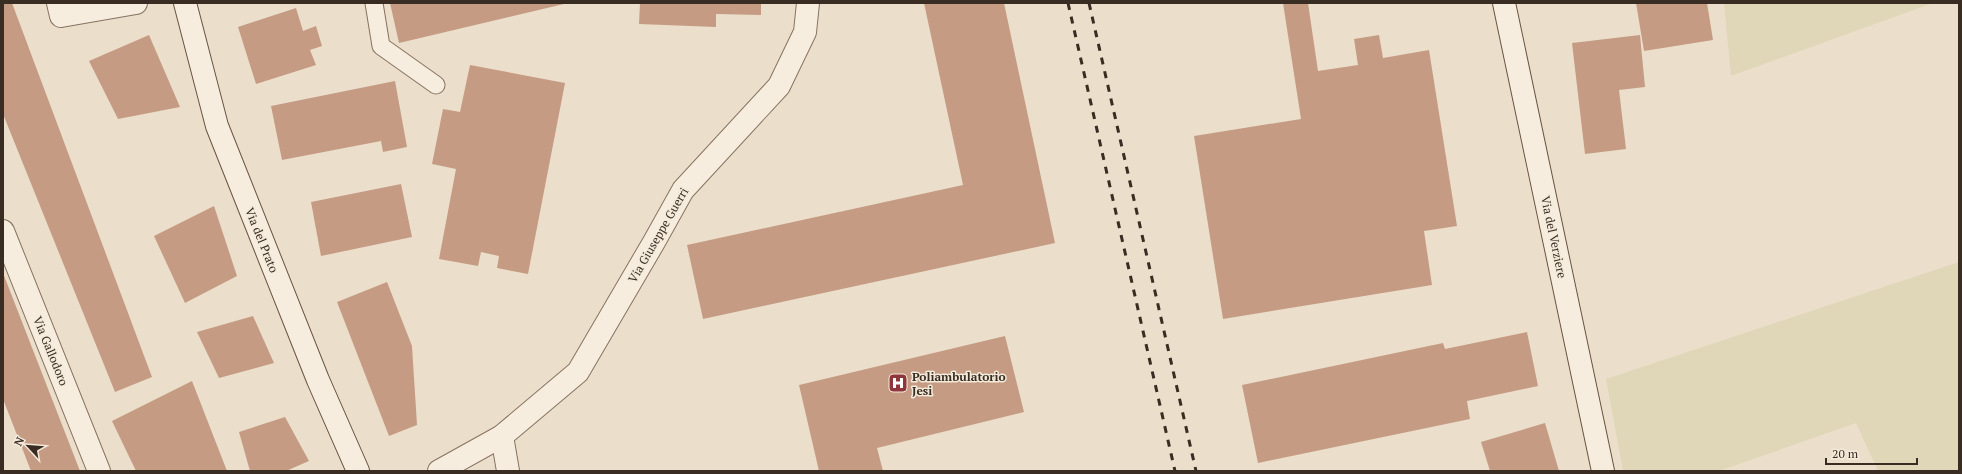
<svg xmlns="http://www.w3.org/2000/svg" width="1962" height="474" viewBox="0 0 1962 474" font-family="'PT Serif',serif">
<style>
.farmland{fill:#e0d7b9}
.building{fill:#c69b84}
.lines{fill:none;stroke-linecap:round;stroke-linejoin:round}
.lane-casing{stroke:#877260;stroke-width:19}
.street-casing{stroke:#877260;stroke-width:24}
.secondary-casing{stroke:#695343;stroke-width:24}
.lane{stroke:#f7edde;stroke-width:17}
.street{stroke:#f7edde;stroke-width:22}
.secondary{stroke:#f7edde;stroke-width:22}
.rail{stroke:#392c22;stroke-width:3;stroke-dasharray:7 7;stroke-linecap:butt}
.labels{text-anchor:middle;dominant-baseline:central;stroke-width:3;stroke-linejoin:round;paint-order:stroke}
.street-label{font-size:12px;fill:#392c22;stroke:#f3eada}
.poi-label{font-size:12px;font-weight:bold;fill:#392c22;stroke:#f3eada;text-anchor:start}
</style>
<rect width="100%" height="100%" fill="#ebdfcb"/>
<g class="farmland">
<path d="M 1724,3 L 1933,3 L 1731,76 Z"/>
<path d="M 1959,262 L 1959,471 L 1878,471 L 1856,423 L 1719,471 L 1623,471 L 1606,379 Z"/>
</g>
<g class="building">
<path d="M 3,3 L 12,3 L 152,377 L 115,392 L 3,114 Z"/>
<path d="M 390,3 L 564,3 L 564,4 L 399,43 Z"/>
<path d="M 640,3 L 761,3 L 761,15 L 716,14 L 716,27 L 639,24 Z"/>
<path d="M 924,3 L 1004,3 L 1055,243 L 703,319 L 687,245 L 963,185 Z"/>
<path d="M 1283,3 L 1308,3 L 1318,71 L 1358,65 L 1354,39 L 1379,35 L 1383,58 L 1429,50 L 1457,226 L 1424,231 L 1432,285 L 1223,319 L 1194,136 L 1301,119 Z"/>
<path d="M 1636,3 L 1707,3 L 1713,40 L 1644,51 Z"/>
<path d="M 296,8 L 303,31 L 316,26 L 322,46 L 310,50 L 316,65 L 256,84 L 238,27 Z"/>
<path d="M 149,35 L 180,107 L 118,119 L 89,61 Z"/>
<path d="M 1640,35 L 1645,87 L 1619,90 L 1626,149 L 1585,154 L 1572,43 Z"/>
<path d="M 470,65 L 565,83 L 528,274 L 497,268 L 499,256 L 481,252 L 478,266 L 439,259 L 456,169 L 432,164 L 443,109 L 460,112 Z"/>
<path d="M 395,81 L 407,147 L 383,152 L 381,141 L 282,160 L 271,106 Z"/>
<path d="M 401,184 L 412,237 L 321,256 L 311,202 Z"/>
<path d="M 214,206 L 237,276 L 185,303 L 154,236 Z"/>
<path d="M 3,273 L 80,471 L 31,471 L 3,399 Z"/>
<path d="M 387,282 L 412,346 L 417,425 L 389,436 L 337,302 Z"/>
<path d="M 253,316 L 274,363 L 219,378 L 197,332 Z"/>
<path d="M 1527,332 L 1538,386 L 1467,401 L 1470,419 L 1258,463 L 1242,385 L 1443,343 L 1445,349 Z"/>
<path d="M 1005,336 L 1024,412 L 877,448 L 883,471 L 819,471 L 799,385 Z"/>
<path d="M 192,381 L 227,471 L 136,471 L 112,421 Z"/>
<path d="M 285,417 L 309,461 L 286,471 L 250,471 L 239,432 Z"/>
<path d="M 1545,423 L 1559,471 L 1490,471 L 1481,442 Z"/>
</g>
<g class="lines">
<g class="lane-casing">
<path id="lane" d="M 374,3 L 381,46 L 436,85"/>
</g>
<g class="street-casing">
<g id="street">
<path d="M 58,3 L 61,16 L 136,3"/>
<path d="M 3,231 L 99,471"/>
<path d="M 502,436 L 508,471"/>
<path d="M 439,471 L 502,436 L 578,372 L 654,242 L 683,190 L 779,86 L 805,32 L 808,3"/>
</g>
</g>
<g class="secondary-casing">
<g id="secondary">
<path d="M 185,3 L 217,126 L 318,380 L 358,471"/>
<path d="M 1504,3 L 1603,471"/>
</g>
</g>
<use href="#lane" class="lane"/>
<use href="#street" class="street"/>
<use href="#secondary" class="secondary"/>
<g class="rail">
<path d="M 1068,3 L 1175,471"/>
<path d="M 1089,3 L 1196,471"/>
</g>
</g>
<defs>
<g id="hospital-square" transform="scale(1)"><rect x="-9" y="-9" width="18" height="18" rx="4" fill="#91353d" stroke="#f3eada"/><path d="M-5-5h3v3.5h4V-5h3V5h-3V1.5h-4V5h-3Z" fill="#fff"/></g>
</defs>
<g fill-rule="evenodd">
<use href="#hospital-square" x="898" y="383"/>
</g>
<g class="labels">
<g class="street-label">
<text transform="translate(658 235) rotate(-60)">Via Giuseppe Guerri</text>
<text transform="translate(1554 237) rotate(78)">Via del Verziere</text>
<text transform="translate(262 240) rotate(68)">Via del Prato</text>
<text transform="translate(51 351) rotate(68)">Via Gallodoro</text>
</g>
<g class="poi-label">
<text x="912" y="376">Poliambulatorio<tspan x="912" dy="14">Jesi</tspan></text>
</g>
</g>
<rect width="1962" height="474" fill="none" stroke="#392c22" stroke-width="8"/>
<g transform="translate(28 446) rotate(296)" stroke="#f3eada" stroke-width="3" paint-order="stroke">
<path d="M0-3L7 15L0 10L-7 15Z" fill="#392c22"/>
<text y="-6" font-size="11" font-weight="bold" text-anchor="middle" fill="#392c22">N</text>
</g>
<path d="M1826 458v6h91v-6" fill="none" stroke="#392c22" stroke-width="2"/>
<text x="1832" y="458" font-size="12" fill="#392c22" stroke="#f3eada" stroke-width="3" paint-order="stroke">20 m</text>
</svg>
